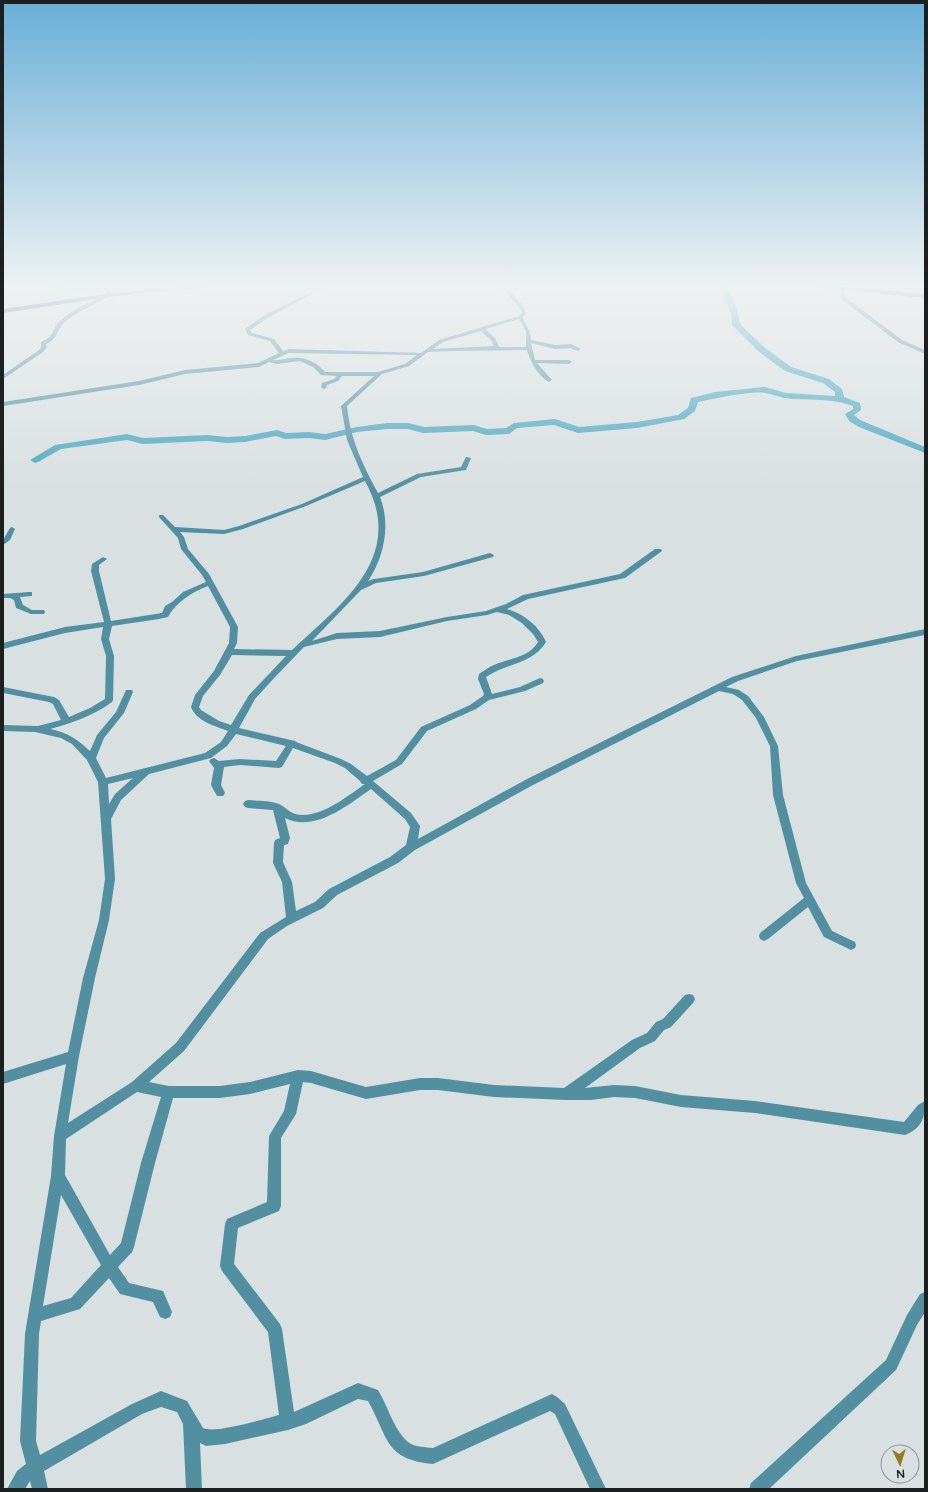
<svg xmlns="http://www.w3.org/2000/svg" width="928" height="1492" viewBox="0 0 928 1492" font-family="'Varela Round',sans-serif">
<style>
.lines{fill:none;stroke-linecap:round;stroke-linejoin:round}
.stream{stroke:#3e7e90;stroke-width:1.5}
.river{fill:#4ca7c0;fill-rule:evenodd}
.minor{fill:#528fa1;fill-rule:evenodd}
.major{fill:#174450;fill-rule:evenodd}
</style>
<rect width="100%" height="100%" fill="#d9e0e2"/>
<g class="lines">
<g class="stream">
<path d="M 679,283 L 723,287"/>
<path d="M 813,283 L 835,285"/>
</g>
<path class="river" d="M 719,283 L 726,283 L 737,309 L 740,324 L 764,347 L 791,367 L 829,379 L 842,389 L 844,397 L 860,403 L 861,410 L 854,415 L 860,420 L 925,447 L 925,453 L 859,427 L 849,421 L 845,414 L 853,409 L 853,406 C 834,399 815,400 795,399 C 784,399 775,395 765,393 C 753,390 711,399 698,402 L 695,411 L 684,419 L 637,428 L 578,433 L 554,425 L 517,428 L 509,434 L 486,435 L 473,431 L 423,433 L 408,429 L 387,429 L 357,432 L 325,440 L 309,438 L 285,439 L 276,436 L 245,442 L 227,443 L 207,441 L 143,444 L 127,440 L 61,449 L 38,462 L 35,463 L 30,460 L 55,445 L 127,434 L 143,438 L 207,435 L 227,437 L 245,436 L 277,430 L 286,433 L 309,432 L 325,434 L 357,427 L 387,423 L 408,423 L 424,427 L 474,425 L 487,429 L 506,428 L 514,423 L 555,419 L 579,427 L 637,422 L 678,415 L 688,408 L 691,398 L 715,392 L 765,387 L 786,393 L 835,396 L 835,392 L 823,383 L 785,371 L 758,351 L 732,325 L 731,314 Z"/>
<g class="minor">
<path d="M 31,283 L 79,289 L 106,287 L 112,293 C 98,305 77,310 64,323 C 56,331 58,339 46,344 L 47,347 L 43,352 L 3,379 L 3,375 L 39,350 L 41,347 L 41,342 C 54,337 51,331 59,322 C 70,310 93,301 107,293 L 105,289 L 79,291 L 24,285 L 25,283 Z"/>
<path d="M 156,283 L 162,283 L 148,292 L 144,291 Z"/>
<path d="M 190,283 L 196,283 L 190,288 L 186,288 L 186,286 Z"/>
<path d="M 327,283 L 333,283 L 269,317 L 250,330 L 252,333 L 274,339 L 283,351 L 289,349 L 421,353 L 439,340 L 519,316 L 522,313 L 519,307 L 498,283 L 503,283 L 523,306 L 526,313 L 523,317 C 525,326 531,329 531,340 L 555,345 L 571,344 L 581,349 L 578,351 L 570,348 L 555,349 L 531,343 L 535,360 L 569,360 L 572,362 L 569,364 L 537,363 L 552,380 L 549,382 C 538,376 530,361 527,350 L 452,351 L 428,352 L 409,366 L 382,374 L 347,406 C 350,439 363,465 378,493 L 417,474 L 461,467 L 466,457 L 471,458 L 466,470 L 421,477 L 380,497 C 391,525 384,557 368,581 L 374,579 L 423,572 L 490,553 L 494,555 L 493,557 L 424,576 L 376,583 L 361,590 L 312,641 L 337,633 L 380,631 L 447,617 L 486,611 L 506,604 L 523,595 L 620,574 L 655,549 L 661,549 L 662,551 L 625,578 L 528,599 L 507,609 C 524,614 539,626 546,642 C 533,664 507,663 486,677 L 492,694 L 520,687 L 540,678 L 543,679 L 544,681 L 543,683 L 525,691 L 489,700 L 476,709 L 427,731 L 402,764 L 373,781 L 411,813 L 420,826 L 418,839 L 527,779 L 732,677 L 796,656 L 925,629 L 925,635 L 797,661 L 738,681 L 726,687 L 739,690 L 748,696 L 764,717 L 778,746 L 783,795 L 806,883 L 832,931 L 855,942 L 856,945 L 855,948 L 851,950 L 824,937 L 808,907 L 768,939 L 764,941 L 760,939 L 759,936 L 760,933 L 804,898 L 796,883 L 773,795 L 770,746 L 756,718 L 742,700 L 733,694 L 719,691 L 533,785 L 415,850 L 398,863 L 337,895 L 323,908 L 287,926 L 268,939 L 184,1051 L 149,1082 L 169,1086 L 220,1086 L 250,1082 L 298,1070 L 311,1071 L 366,1087 L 420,1078 L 438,1078 L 494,1085 L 564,1088 L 632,1040 L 647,1033 L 656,1022 L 663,1019 L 685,995 L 689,994 L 693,995 L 695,999 L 693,1003 L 671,1027 L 664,1030 L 655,1041 L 640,1048 L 585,1088 L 614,1085 L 635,1086 L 681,1095 L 755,1101 L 904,1122 L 918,1105 L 925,1101 C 925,1118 922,1128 905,1135 L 755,1113 L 681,1107 L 635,1098 L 614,1097 L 591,1100 L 566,1100 L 494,1097 L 438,1090 L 420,1090 L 366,1099 L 311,1083 L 303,1082 L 296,1114 L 281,1138 L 281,1206 L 279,1211 L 238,1228 L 234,1264 L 280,1324 L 282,1329 L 294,1412 L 358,1383 L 378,1390 C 388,1406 395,1434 411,1444 C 417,1447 425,1447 433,1448 L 552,1394 L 557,1397 L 565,1404 L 606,1489 L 590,1489 L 555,1414 L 550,1411 L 433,1464 C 384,1459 389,1438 368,1401 L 358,1399 L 306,1424 L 288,1430 L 225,1444 L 206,1446 L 200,1443 L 202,1489 L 186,1489 L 183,1424 L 177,1412 L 161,1407 L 142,1414 L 44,1471 L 48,1489 L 32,1489 L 30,1481 L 25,1489 L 7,1489 L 17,1471 L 26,1464 L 20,1441 L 25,1334 L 51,1176 L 54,1136 L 66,1064 L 3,1084 L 3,1072 L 68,1052 L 83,978 L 99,920 L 105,879 L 98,782 L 87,760 L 72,744 L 61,738 L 35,732 L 3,731 L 3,725 L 38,726 L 61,720 L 53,704 L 49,702 L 3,693 L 3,687 L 54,697 L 59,700 L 69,717 L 90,708 L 105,699 L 106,656 L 101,639 L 103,627 L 65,633 L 3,649 L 3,643 L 65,627 L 104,622 L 91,571 L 92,564 L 103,557 L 107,559 L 99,565 L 99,571 L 111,621 L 162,613 L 165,606 L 172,602 L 183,592 L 206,582 L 202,575 L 181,549 L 178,538 L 159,517 L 159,515 L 163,515 L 175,527 L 224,530 L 239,526 L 302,504 L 363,477 L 347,440 L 341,406 L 374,376 L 342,376 L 338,381 L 327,385 L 326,388 L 324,389 L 321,387 L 322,383 L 334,379 L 337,376 L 321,375 L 313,367 L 300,361 L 277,364 L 269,362 L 259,367 L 185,374 L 139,385 L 3,406 L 3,402 L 139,381 L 185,370 L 258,363 L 279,353 L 270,341 L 248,335 L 245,329 L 265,315 ZM 519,319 L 526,331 L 526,347 L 499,347 L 495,338 L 485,329 ZM 481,331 L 491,340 L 494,346 L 433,349 L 443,342 ZM 289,353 L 417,355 L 405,364 L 378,372 L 325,372 C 318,363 305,356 293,358 C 286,358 280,361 273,360 ZM 365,481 C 407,557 342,603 292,650 L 234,649 L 237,643 L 238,627 L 209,574 L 188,549 L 184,537 L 180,532 L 224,534 L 243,529 L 306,506 ZM 208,586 L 230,627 L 229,643 L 214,671 L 195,695 L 191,707 C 196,721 215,726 228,731 L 221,742 L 205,753 L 106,778 L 96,758 L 104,738 L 124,713 L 133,692 L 132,690 L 126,690 L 116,712 L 97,735 L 90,751 C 76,738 68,733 50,729 C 72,723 93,716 112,702 L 113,700 L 114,656 L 109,639 L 112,626 L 159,619 L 168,617 C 176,602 192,592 208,586 ZM 497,612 L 509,615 L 522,623 L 533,634 L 538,642 C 530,656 513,658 499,663 C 492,665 485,670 479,674 L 478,679 L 484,694 L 483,696 L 470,705 L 421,727 L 396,760 L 367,776 L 351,764 L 341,759 L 296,742 L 295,741 L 239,728 L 255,699 L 276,676 L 304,647 L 337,639 L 380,637 L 447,621 L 487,615 ZM 232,655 L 286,656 L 249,695 L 231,725 L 219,721 L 201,710 L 199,707 L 203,696 L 220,675 ZM 236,734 L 286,746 L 276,761 L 240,759 L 219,761 L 214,758 L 211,759 L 209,761 L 214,768 L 211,785 L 217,796 L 223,796 L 225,793 L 221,785 L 224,767 L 240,765 L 279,768 L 282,767 L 293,748 L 335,763 L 345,768 L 360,781 L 362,784 L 365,784 C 346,797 319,820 295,814 C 289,812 284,806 279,804 C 269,800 258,801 248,800 L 245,801 L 243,804 L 245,807 L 248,808 L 273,810 L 280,838 L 275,840 L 274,843 L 273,863 L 282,882 L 286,917 L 260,933 L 176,1043 L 132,1082 L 68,1123 L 79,1056 L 95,978 L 109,920 L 115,879 L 111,819 L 121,800 L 149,774 L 211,758 L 227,746 ZM 133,778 L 115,794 L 109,804 L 108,784 ZM 371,789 L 405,819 L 410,827 L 406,845 L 390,857 L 329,889 L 315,902 L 296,911 L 292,882 L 283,862 L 284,845 L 288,844 L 290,838 L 285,818 C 314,833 348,805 371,789 ZM 290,1084 L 284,1111 L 269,1136 L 267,1202 L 227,1219 L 225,1224 L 220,1266 L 222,1271 L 268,1332 L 279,1415 C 264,1419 215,1434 203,1428 L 187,1401 L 161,1391 L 132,1404 L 40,1455 L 36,1441 L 39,1334 L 41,1321 L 80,1309 L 109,1278 L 120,1294 L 153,1302 L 160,1317 L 165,1319 L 170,1317 L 172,1312 L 163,1291 L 129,1283 L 118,1267 L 132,1252 L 134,1247 L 155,1163 L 173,1098 L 220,1098 L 250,1094 ZM 137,1092 L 161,1097 L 141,1163 L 121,1243 L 110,1255 L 65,1175 L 66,1139 ZM 61,1195 L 101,1265 L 71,1298 L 43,1306 Z"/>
<path d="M 847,283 L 851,283 L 844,293 L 845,297 L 902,340 L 925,350 L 925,354 L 898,342 L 841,299 L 840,293 Z"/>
<path d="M 12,527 L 15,529 L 10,540 L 3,545 L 3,540 L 10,528 Z"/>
<path d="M 29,592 L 32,592 L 32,596 L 20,597 L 23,605 L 32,610 L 44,610 L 45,612 L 44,614 L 31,614 L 16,608 L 14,600 L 10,598 L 3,598 L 3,594 Z"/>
<path d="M 925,1292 L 925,1312 L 917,1325 L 896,1370 L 769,1489 L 749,1489 L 751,1483 L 886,1360 L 907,1315 L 920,1294 Z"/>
</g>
<g class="major">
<path d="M 221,283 L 258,283 L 129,294 L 3,313 L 3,309 L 98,295 Z"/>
<path d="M 775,283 L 799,283 L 925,294 L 925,298 Z"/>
</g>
</g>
<linearGradient id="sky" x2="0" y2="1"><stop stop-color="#69afd8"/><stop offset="0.58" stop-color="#eef1f2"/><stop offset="1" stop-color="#eef1f2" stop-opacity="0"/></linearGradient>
<rect width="928" height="492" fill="url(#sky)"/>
<rect width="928" height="1492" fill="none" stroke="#1d2021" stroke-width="8"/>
<g transform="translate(900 1464) rotate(176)"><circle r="19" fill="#d9e0e2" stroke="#8e9395"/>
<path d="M0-3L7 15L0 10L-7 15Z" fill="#967b23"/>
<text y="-6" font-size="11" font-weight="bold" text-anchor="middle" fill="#1d2021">N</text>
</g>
</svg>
